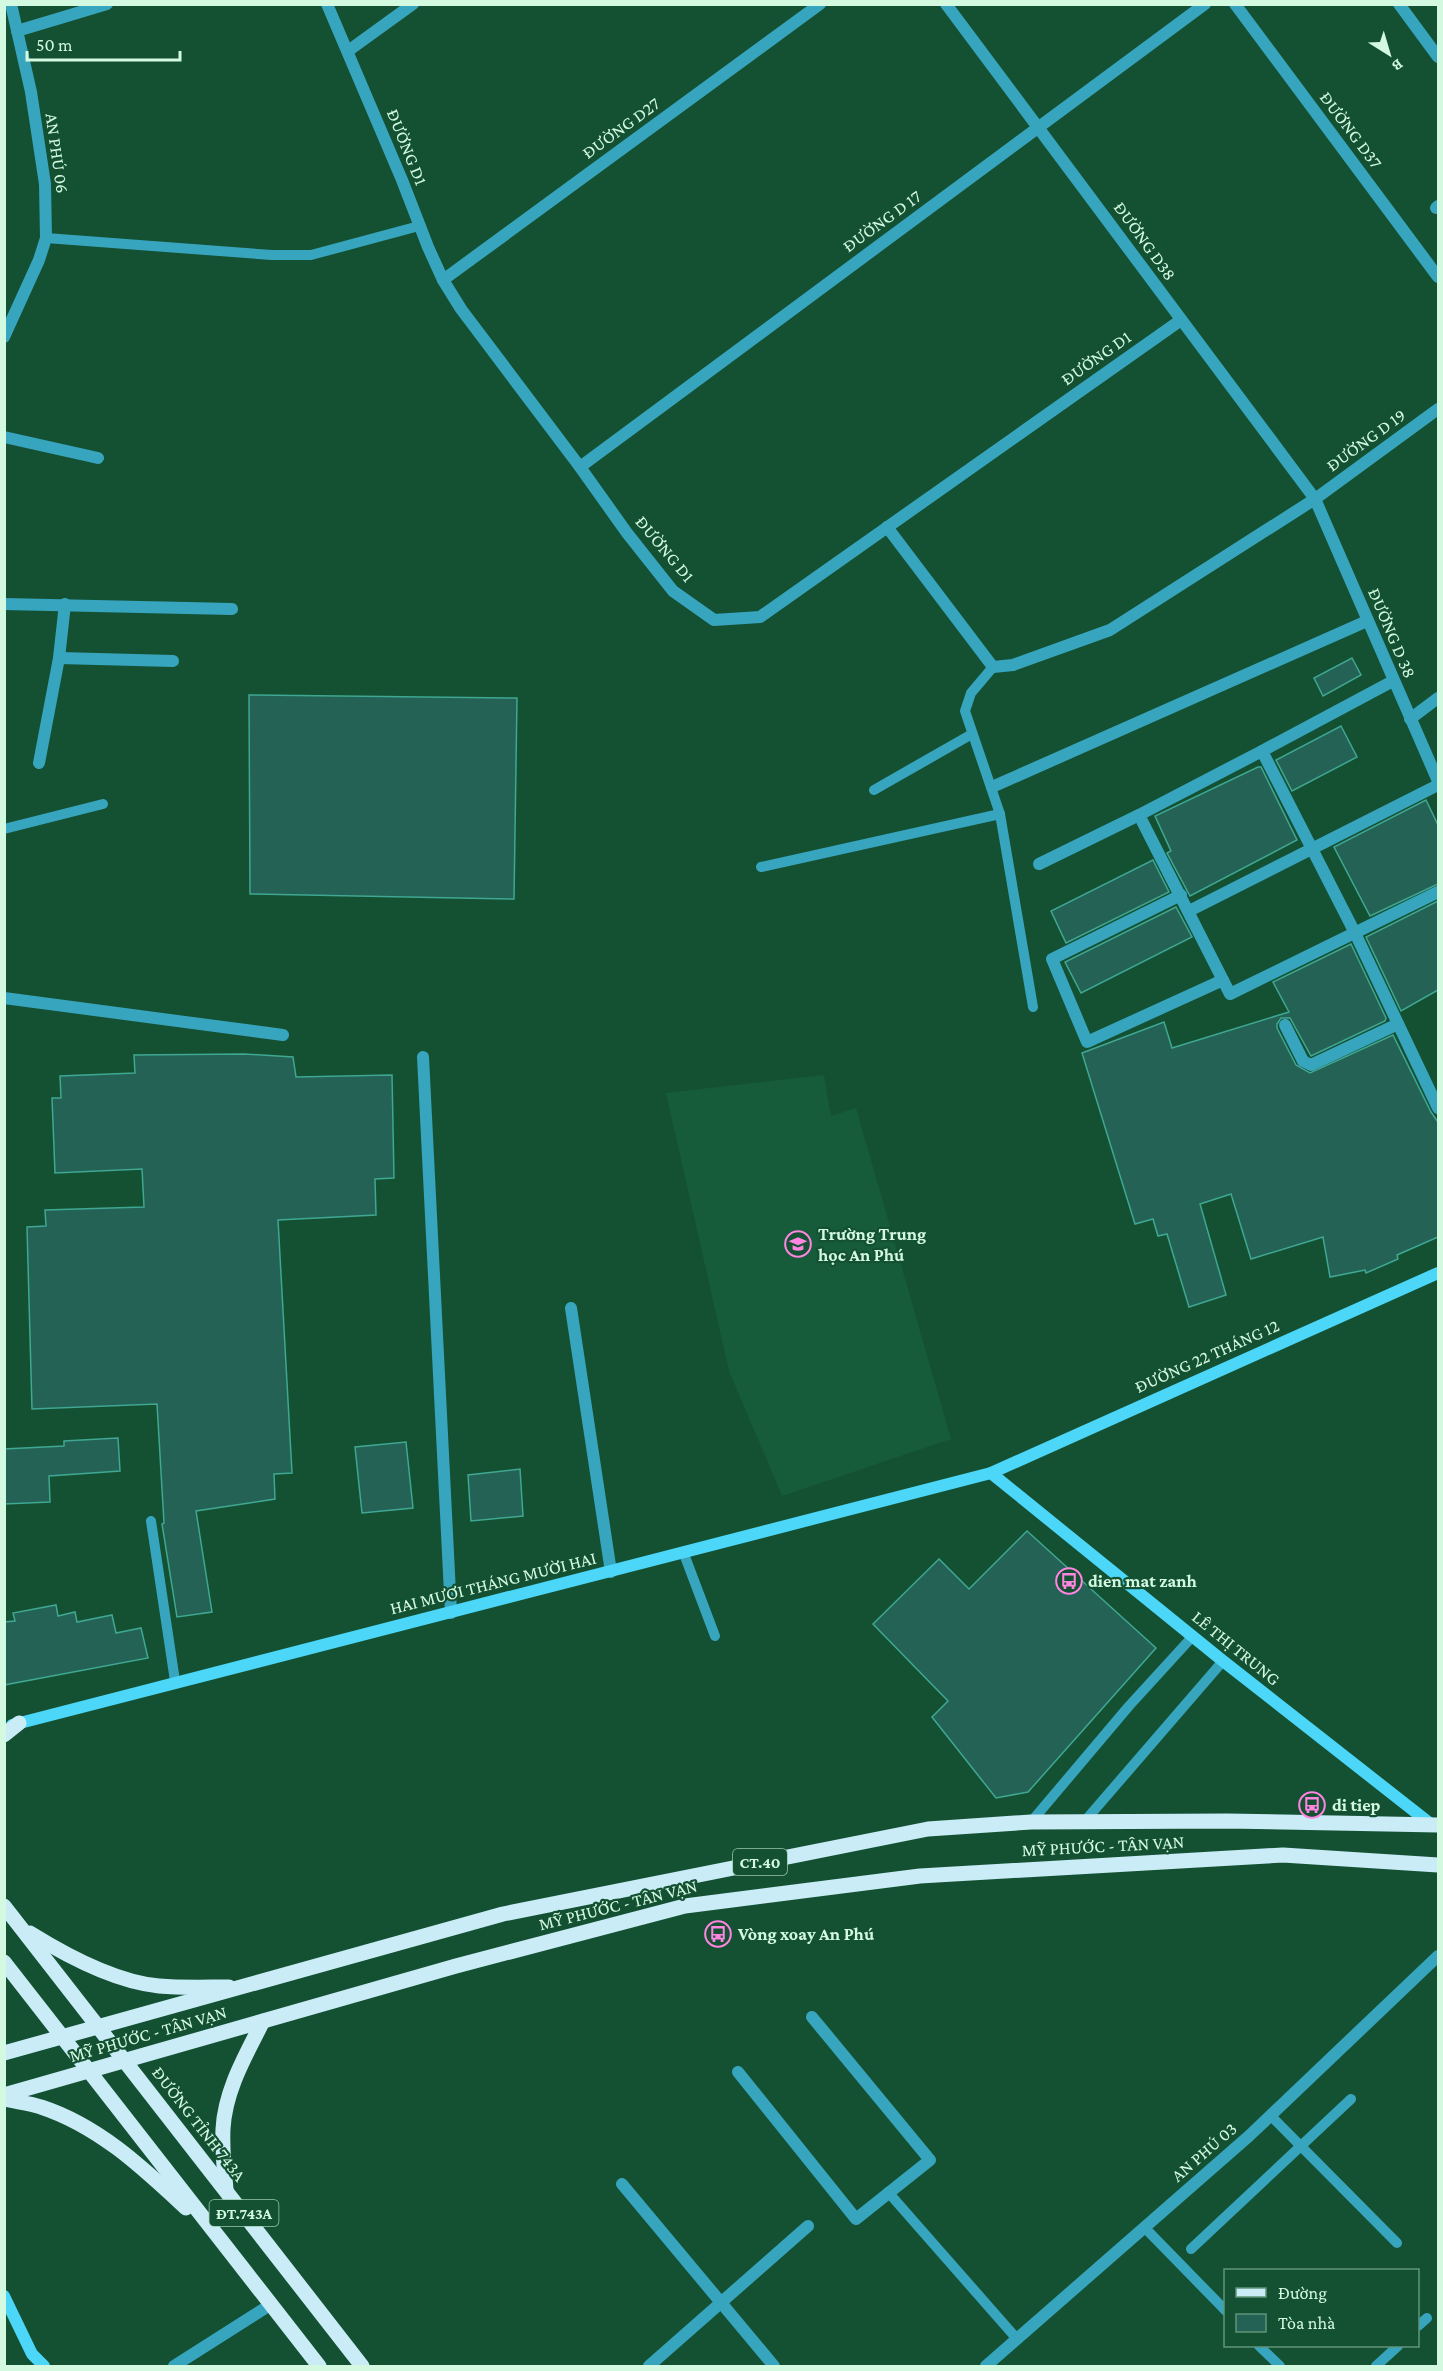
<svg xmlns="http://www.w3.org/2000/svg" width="1443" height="2371" viewBox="0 0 1443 2371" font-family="'Crimson Pro',serif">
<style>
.built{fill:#165c3a}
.building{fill:#236255;stroke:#3fa792;stroke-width:1.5}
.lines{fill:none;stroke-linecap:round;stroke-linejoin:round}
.lane{stroke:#38a5bf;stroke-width:10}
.street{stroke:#38a5bf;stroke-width:12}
.secondary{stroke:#4cd6f8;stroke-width:12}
.primary{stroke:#c9ecf7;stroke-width:15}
.labels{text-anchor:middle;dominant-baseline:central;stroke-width:4.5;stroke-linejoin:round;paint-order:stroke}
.shield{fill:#145133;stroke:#9ac7ad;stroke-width:1.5}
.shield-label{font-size:16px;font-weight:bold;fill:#d3f9e1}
.street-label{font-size:18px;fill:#d3f9e1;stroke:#145133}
.poi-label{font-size:18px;font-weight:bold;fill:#d3f9e1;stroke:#145133;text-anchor:start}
</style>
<rect width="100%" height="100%" fill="#145133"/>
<path class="built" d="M 824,1075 L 831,1116 L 856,1108 L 951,1439 L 782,1496 L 729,1371 L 666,1093 Z"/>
<g class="building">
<path d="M 1352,658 L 1361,675 L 1323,696 L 1314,678 Z"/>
<path d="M 249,695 L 517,698 L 514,899 L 250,894 Z"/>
<path d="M 1341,726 L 1357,757 L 1292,791 L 1276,760 Z"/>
<path d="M 1258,767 L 1261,767 L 1297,840 L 1190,896 L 1167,853 L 1171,851 L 1155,816 Z"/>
<path d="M 1426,800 L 1438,825 L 1438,884 L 1370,916 L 1334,847 Z"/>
<path d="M 1153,860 L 1169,892 L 1066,943 L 1051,911 Z"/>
<path d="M 1438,901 L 1438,990 L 1401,1011 L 1366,937 Z"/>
<path d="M 1176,907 L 1192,937 L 1081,993 L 1065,962 Z"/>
<path d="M 1351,944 L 1386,1018 L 1385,1021 L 1311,1056 L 1290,1018 L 1281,1018 L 1277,1024 L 1277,1028 L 1296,1065 L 1310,1073 L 1393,1035 L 1431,1112 L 1438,1122 L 1438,1237 L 1397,1255 L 1398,1259 L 1366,1273 L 1365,1270 L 1330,1277 L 1323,1237 L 1251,1259 L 1231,1194 L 1200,1204 L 1226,1295 L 1189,1307 L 1167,1234 L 1158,1236 L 1153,1219 L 1135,1224 L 1082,1053 L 1164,1022 L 1172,1048 L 1289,1012 L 1273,982 Z"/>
<path d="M 244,1054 L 293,1057 L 296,1077 L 392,1075 L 394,1178 L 375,1179 L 376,1215 L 278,1220 L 292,1473 L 274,1474 L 275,1499 L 196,1511 L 212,1612 L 177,1617 L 162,1524 L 164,1523 L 157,1404 L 32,1409 L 27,1227 L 46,1226 L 45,1210 L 144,1207 L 142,1169 L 55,1173 L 52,1098 L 61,1098 L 60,1076 L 135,1073 L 134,1055 Z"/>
<path d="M 118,1438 L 120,1471 L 49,1476 L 50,1502 L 4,1504 L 4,1449 L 64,1446 L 64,1441 Z"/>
<path d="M 406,1442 L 413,1508 L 362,1513 L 355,1447 Z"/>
<path d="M 520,1469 L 523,1516 L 471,1521 L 468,1475 Z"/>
<path d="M 1027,1531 L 1156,1648 L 1028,1792 L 996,1798 L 932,1717 L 948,1701 L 873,1624 L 939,1559 L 969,1589 Z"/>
<path d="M 56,1605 L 58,1616 L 75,1612 L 77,1622 L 112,1615 L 116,1633 L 141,1628 L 148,1658 L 4,1685 L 4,1622 L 15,1621 L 13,1613 Z"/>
</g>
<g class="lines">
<g class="lane">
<path d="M 46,238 L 272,255 L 311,255 L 419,226"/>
<path d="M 993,667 L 971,693 L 965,711 L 1000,814 L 1033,1007"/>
<path d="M 874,790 L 972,734"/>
<path d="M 4,829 L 103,804"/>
<path d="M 761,867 L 1000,814"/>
<path d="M 151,1521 L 175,1681"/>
<path d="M 684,1554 L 715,1636"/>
<path d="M 1031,1822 L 1129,1706 L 1193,1636"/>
<path d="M 1084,1822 L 1223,1661"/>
<path d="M 1271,2116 L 1397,2243"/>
<path d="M 888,2192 L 1017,2339"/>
<path d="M 1145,2228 L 1226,2311"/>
<path d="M 1191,2249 L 1351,2099"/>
<path d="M 1418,2326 L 1427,2318"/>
<path d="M 1259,2346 L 1280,2366"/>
<path d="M 1376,2366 L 1398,2346"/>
</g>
<g class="street">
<path d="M 327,4 L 402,180 L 428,247 L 443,280 L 461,309 L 580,467 L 627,533 L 673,591 L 714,620 L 760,617 L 1181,320"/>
<path d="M 946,4 L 1315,499 L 1438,781"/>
<path d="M 1235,4 L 1438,277"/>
<path d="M 1399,4 L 1438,57"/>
<path d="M 17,31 L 107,4"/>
<path d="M 348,51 L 413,4"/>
<path d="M 1436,208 L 1438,206"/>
<path d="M 443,280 L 820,4"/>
<path d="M 4,337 L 39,260 L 46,238 L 45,184 L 31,92 L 11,4"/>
<path d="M 4,437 L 98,458"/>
<path d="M 580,467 L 1205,4"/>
<path d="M 887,527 L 993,667 L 1013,665 L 1110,630 L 1315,499 L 1438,409"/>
<path d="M 4,604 L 232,609"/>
<path d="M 59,658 L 173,661"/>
<path d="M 1393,681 L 1262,751 L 1355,933 L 1438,1108"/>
<path d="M 1410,719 L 1438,698"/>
<path d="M 1262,751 L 1139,815 L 1230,994 L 1438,892"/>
<path d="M 39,763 L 59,658 L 65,604"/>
<path d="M 992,787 L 1367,621"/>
<path d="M 1039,864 L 1139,815"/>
<path d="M 1181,895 L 1052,959 L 1087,1042 L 1223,980"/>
<path d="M 1189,911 L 1438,785"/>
<path d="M 4,998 L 283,1035"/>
<path d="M 1285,1025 L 1303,1061 L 1311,1065 L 1398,1024"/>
<path d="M 423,1057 L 451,1613"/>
<path d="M 571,1308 L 611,1572"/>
<path d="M 738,2072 L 856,2219 L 930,2160 L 812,2017"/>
<path d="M 622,2184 L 774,2366"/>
<path d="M 174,2366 L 270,2305"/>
<path d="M 649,2366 L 808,2226"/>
<path d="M 986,2366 L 1249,2136 L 1438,1956"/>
</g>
<g class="secondary">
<path d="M 991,1473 L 1223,1661 L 1432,1825"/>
<path d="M 12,1725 L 991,1473 L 1438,1273"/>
<path d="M 4,2296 L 32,2354 L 44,2366"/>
</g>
<g class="primary">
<path d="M 4,1735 L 19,1723"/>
<path d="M 4,1906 L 362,2366"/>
<path d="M 30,1933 C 67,1956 115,1982 159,1986 C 182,1988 206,1987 229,1987"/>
<path d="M 4,1962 L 319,2366"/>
<path d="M 4,2053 L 503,1914 L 928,1829 L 1031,1822 L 1227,1821 L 1438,1825"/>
<path d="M 4,2095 L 456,1966 L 685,1906 L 920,1876 L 1283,1855 L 1438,1865"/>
<path d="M 4,2099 C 17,2102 30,2103 41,2107 C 99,2126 143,2168 186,2208"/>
<path d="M 226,2189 C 224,2169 222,2149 223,2129 C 225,2090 246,2055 263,2021"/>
</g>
</g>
<defs>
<g id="school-ring" transform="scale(1.35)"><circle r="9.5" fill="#145133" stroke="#fe85e0" stroke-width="1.5"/><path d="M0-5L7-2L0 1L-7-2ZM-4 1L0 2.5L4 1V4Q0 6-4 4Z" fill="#fe85e0"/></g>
<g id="bus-ring" transform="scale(1.35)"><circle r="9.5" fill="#145133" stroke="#fe85e0" stroke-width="1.5"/><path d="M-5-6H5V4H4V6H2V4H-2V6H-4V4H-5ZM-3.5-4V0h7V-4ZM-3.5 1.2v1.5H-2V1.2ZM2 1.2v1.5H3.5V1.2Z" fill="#fe85e0"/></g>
</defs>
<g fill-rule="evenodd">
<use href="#school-ring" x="798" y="1244"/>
<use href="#bus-ring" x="1069" y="1581"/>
<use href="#bus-ring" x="1312" y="1805"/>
<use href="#bus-ring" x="718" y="1934"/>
</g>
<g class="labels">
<g class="shield">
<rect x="733" y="1849" width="54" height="26" rx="4.5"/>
<rect x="209.5" y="2200" width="69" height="26" rx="4.5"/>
</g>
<g class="shield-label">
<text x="760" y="1862">CT.40</text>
<text x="244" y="2213">ĐT.743A</text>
</g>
<g class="street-label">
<text transform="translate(621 128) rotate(-36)">ĐƯỜNG D27</text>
<text transform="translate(1351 130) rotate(53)">ĐƯỜNG D37</text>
<text transform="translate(407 147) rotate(68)">ĐƯỜNG D1</text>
<text transform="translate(57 153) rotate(82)">AN PHÚ 06</text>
<text transform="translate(882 221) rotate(-36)">ĐƯỜNG D 17</text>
<text transform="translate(1145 241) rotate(54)">ĐƯỜNG D38</text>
<text transform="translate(1096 358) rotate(-35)">ĐƯỜNG D1</text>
<text transform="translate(1366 440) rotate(-36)">ĐƯỜNG D 19</text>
<text transform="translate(665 549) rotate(50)">ĐƯỜNG D1</text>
<text transform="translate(1392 633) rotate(67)">ĐƯỜNG D 38</text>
<text transform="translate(1207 1356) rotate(-24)">ĐƯỜNG 22 THÁNG 12</text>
<text transform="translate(493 1583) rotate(-14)">HAI MƯƠI THÁNG MƯỜI HAI</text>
<text transform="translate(1236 1648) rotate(39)">LÊ THỊ TRUNG</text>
<text transform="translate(1103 1846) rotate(-3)">MỸ PHƯỚC - TÂN VẠN</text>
<text transform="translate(618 1905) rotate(-14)">MỸ PHƯỚC - TÂN VẠN</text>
<text transform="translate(148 2034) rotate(-16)">MỸ PHƯỚC - TÂN VẠN</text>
<text transform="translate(199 2124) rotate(52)">ĐƯỜNG TỈNH 743A</text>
<text transform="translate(1204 2152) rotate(-41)">AN PHÚ 03</text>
</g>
<g class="poi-label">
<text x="818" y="1234">Trường Trung<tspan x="818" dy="21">học An Phú</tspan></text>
<text x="1088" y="1581">dien mat zanh</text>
<text x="1332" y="1805">di tiep</text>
<text x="738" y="1934">Vòng xoay An Phú</text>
</g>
</g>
<rect width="1443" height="2371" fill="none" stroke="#d3f9e1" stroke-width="12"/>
<rect x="1224" y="2269" width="195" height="78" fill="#145133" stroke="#609479" stroke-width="1.5"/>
<rect x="1236" y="2288" width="30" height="9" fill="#c9ecf7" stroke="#609479" stroke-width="1.5"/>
<text x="1278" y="2299" font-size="18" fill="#d3f9e1">Đường</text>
<rect x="1236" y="2314" width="30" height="18" fill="#236255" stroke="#609479" stroke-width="1.5"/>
<text x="1278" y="2329" font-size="18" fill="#d3f9e1">Tòa nhà</text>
<g transform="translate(1389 54) rotate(143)" stroke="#145133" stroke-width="4.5" paint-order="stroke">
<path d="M0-4.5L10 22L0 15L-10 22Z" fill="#d3f9e1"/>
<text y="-9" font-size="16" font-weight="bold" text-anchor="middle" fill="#d3f9e1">B</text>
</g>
<path d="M27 51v9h153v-9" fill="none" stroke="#d3f9e1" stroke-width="3"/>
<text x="36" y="51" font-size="18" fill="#d3f9e1" stroke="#145133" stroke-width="4.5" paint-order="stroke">50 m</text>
</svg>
